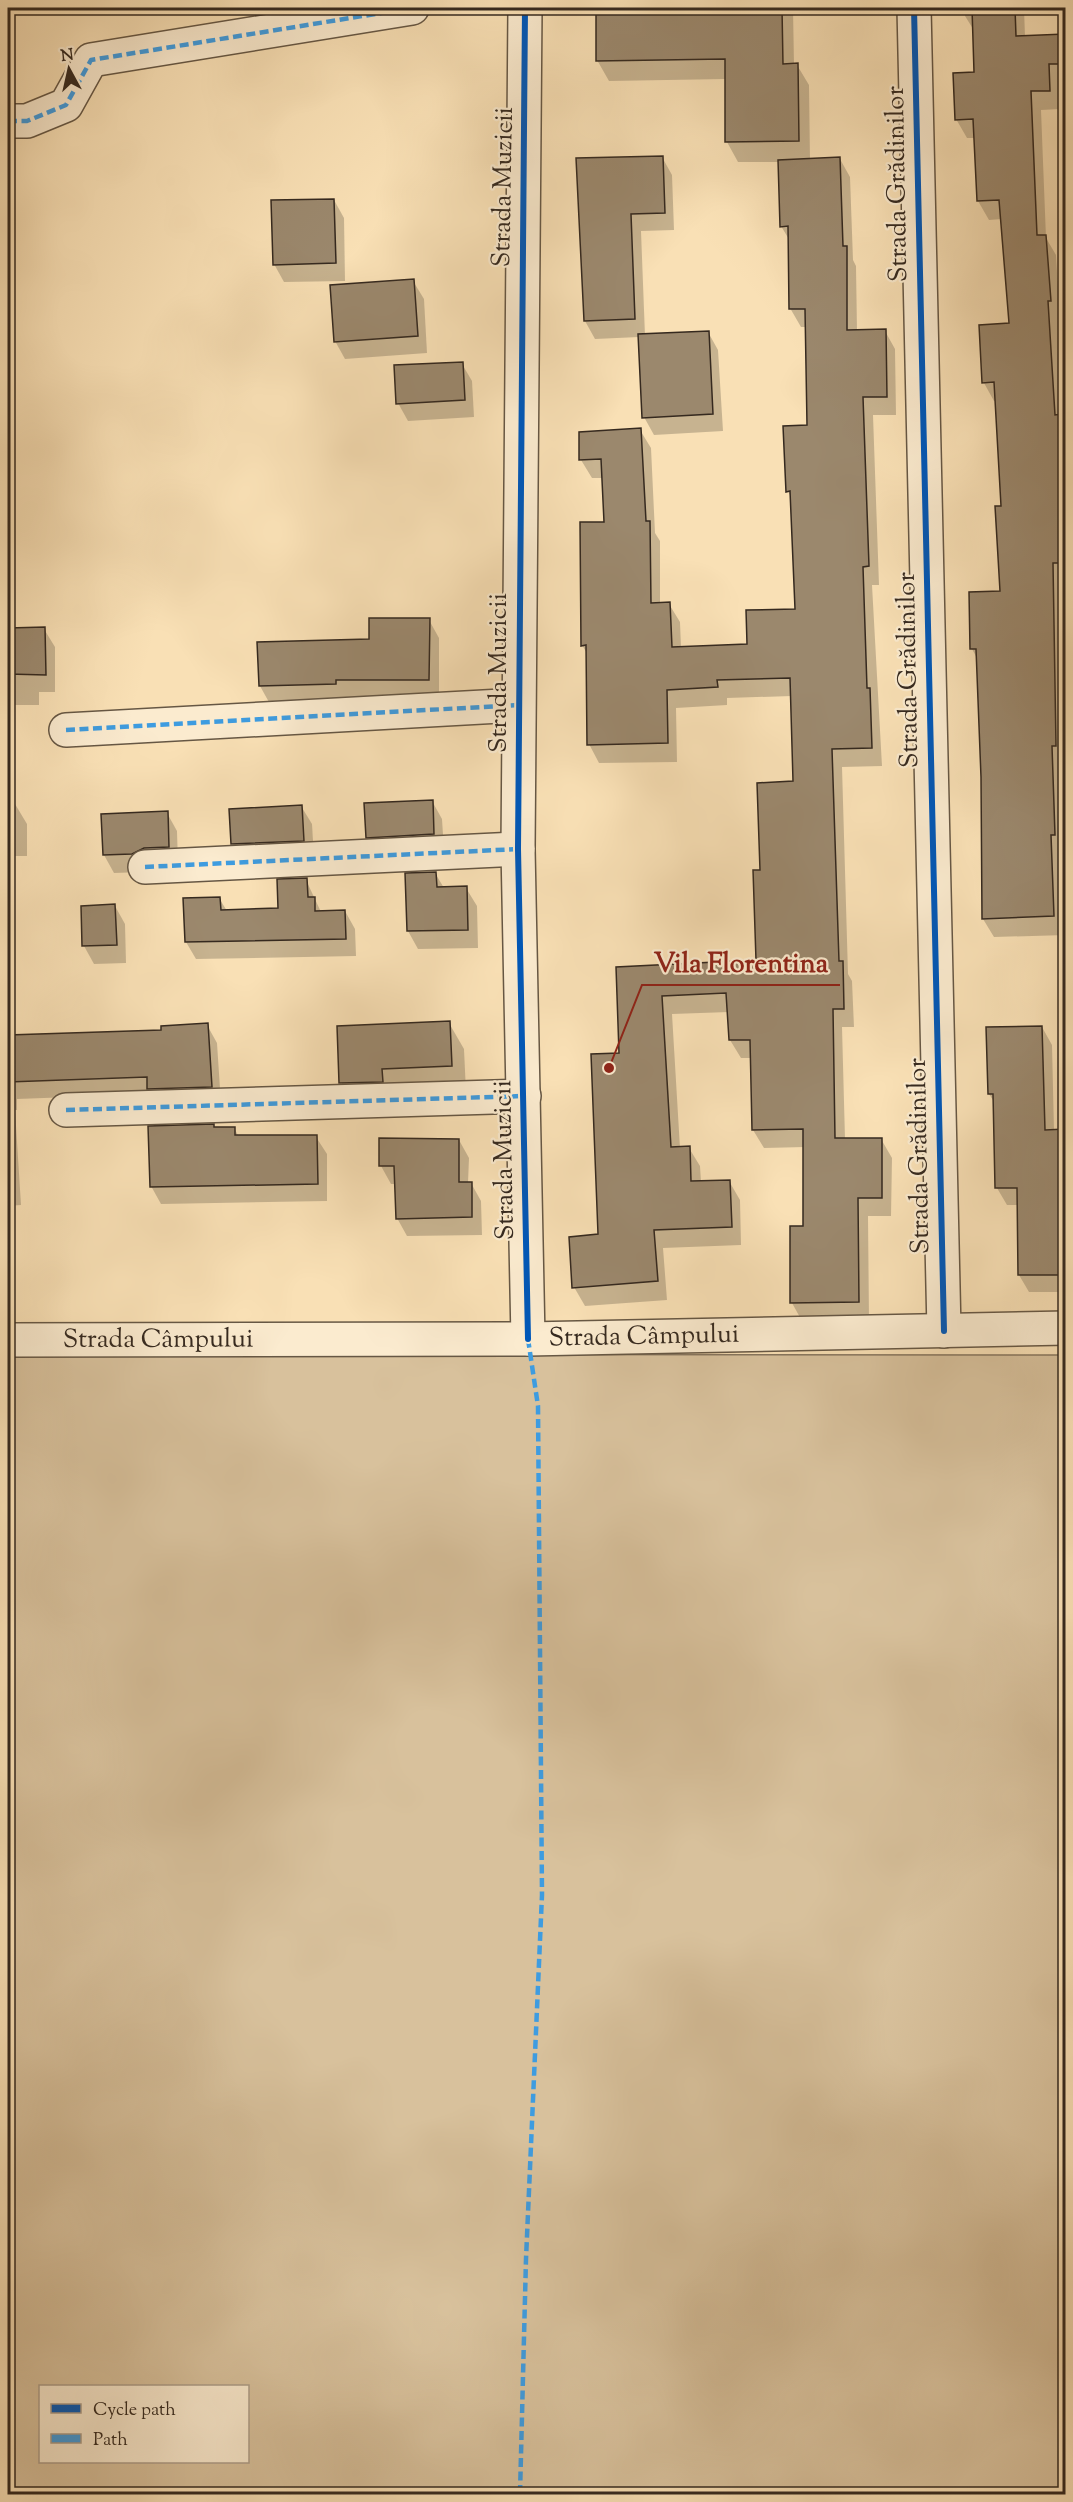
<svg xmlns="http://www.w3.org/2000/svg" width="1073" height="2502" viewBox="0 0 1073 2502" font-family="'Sorts Mill Goudy',serif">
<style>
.green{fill:#d8c19c;stroke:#86755e;stroke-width:1.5;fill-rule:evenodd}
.shadow{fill:#0003}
.building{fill:#9b886d;stroke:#35291f;stroke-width:1.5}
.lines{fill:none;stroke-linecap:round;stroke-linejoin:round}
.street-casing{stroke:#665744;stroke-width:36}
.street{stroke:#fbebcf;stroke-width:33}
.quiet{stroke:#3e9ce0;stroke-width:4.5;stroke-dasharray:9 4.5;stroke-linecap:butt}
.cycleway-casing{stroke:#fbebcf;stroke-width:10}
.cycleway{stroke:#0057b8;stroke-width:6}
.labels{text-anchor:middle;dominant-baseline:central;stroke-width:4.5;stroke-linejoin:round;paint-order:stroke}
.street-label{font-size:26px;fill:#35291f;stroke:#fbebcf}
.leader{fill:none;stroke:#8f2418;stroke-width:2}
.callout-dot{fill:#8f2418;stroke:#fbebcf;stroke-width:2}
.callout-label{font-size:27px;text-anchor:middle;font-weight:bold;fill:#8f2418;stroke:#fbebcf;stroke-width:4.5;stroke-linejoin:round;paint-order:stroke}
</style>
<rect width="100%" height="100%" fill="#f9e0b5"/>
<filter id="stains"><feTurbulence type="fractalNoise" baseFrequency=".00333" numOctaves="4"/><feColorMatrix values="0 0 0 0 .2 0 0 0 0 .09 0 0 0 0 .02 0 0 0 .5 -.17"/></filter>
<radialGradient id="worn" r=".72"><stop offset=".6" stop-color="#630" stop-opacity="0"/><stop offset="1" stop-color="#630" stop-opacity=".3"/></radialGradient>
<path class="green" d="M 8,1354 L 1065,1355 L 1065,2494 L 8,2494 ZM 40,2386 L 248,2386 L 248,2462 L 40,2462 Z"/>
<g class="shadow">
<path d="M 597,8 L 793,8 L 794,65 L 797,65 L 809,85 L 810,160 L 840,159 L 850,177 L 853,260 L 856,266 L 857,331 L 885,331 L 895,349 L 896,415 L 873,415 L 879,585 L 872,585 L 882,766 L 842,767 L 848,974 L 852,981 L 854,1027 L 842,1027 L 845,1139 L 881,1139 L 892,1158 L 891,1216 L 868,1216 L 869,1320 L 802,1321 L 792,1303 L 805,1228 L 805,1147 L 764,1148 L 753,1130 L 752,1058 L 741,1058 L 730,1040 L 729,1012 L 672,1014 L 680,1148 L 689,1148 L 700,1166 L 701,1182 L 729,1181 L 740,1200 L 741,1245 L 663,1248 L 667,1300 L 585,1306 L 574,1287 L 600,1236 L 620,1054 L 618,968 L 758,962 L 762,871 L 795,782 L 792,696 L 727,698 L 727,705 L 676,708 L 677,762 L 599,763 L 589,744 L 588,655 L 582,645 L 606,523 L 603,478 L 592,478 L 581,460 L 640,430 L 651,448 L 655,533 L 660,541 L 660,604 L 669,604 L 680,622 L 681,648 L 749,645 L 796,610 L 791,497 L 788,491 L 809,427 L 807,327 L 801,327 L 790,308 L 790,241 L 781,226 L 779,162 L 738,162 L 727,142 L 726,79 L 609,81 L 597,60 Z"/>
<path d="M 965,8 L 1024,8 L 1025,37 L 1066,36 L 1066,83 L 1059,83 L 1060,109 L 1041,110 L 1046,238 L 1056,255 L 1066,422 L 1066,582 L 1063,582 L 1066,765 L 1062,765 L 1066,935 L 994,937 L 983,919 L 982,777 L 978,660 L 972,649 L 1001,593 L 1002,507 L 997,401 L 994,401 L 984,383 L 1010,325 L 1002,219 L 989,220 L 978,201 L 975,138 L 967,138 L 956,119 L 976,74 L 975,32 L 965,16 Z"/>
<path d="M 662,157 L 672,175 L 674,230 L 641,231 L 645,336 L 708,332 L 718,350 L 723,431 L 654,435 L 644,417 L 639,337 L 595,339 L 585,321 L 577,160 Z"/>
<path d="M 334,200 L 344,218 L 345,281 L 284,282 L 274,264 Z"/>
<path d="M 413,281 L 424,299 L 427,353 L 345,359 L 335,341 Z"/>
<path d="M 462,364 L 472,381 L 474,417 L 408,421 L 398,403 Z"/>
<path d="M 429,620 L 439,638 L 439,697 L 346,698 L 346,702 L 270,704 L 260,686 L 259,644 L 371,641 Z"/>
<path d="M 44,629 L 55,647 L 55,692 L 39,692 L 39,705 L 8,705 L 8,630 Z"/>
<path d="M 432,801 L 442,819 L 444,852 L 377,855 L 367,837 Z"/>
<path d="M 8,804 L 15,804 L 27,824 L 27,856 L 10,856 L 14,967 L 8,967 Z"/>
<path d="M 301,806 L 312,824 L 314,858 L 243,861 L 233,844 Z"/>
<path d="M 167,813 L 177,831 L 178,865 L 143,872 L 114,873 L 104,855 Z"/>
<path d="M 435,873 L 444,888 L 466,888 L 477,906 L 478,948 L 418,949 L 408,931 L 407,875 Z"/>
<path d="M 306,880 L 321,912 L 345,911 L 355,929 L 356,956 L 196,959 L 186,942 L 219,898 L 227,911 L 280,909 Z"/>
<path d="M 115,906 L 125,924 L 126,963 L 94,964 L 84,946 L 83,907 Z"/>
<path d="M 449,1023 L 464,1049 L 466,1092 L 356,1109 L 341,1082 Z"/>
<path d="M 207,1025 L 217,1043 L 221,1104 L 152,1094 L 17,1099 L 17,1110 L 15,1110 L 21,1205 L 8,1206 L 8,1037 L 163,1031 Z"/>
<path d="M 1042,1027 L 1052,1045 L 1054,1131 L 1066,1131 L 1066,1292 L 1029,1292 L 1019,1275 L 1018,1205 L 1007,1205 L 997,1188 L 995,1103 L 989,1094 Z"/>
<path d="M 234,1128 L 239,1137 L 316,1137 L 327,1154 L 327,1201 L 161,1204 L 151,1186 L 215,1129 Z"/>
<path d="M 459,1140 L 469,1158 L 468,1183 L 471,1183 L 481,1201 L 482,1235 L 407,1236 L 397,1218 L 396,1184 L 391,1184 L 381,1166 Z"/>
<path d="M 8,1280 L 10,1284 L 9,1332 L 8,1332 Z"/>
</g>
<g class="building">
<path d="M 596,8 L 782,8 L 783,64 L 798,63 L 799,141 L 725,142 L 725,59 L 596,61 Z"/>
<path d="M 972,8 L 1015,8 L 1016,36 L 1065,34 L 1065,64 L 1049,64 L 1050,91 L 1031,91 L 1037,235 L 1046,235 L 1051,301 L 1048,301 L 1055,415 L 1062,414 L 1065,470 L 1065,563 L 1053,563 L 1056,746 L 1052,746 L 1055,835 L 1051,835 L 1054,916 L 982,919 L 981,777 L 976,649 L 970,649 L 969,592 L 1000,591 L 995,506 L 1001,506 L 994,382 L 982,383 L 979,325 L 1009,323 L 999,200 L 977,201 L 973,119 L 955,120 L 953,73 L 974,72 Z"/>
<path d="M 663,156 L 665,213 L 631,214 L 635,319 L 584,321 L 576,158 Z"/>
<path d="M 840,157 L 843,246 L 847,246 L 847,330 L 886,329 L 887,397 L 863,397 L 869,566 L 863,567 L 867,688 L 870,688 L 872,748 L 832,749 L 839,961 L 843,961 L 844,1009 L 833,1009 L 835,1138 L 882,1138 L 882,1198 L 858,1198 L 859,1302 L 790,1303 L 790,1226 L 803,1226 L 803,1129 L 752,1130 L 750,1040 L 729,1040 L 726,993 L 662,996 L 671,1147 L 690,1146 L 691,1181 L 730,1180 L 732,1227 L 654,1230 L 658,1281 L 572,1288 L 569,1237 L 598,1234 L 591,1054 L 619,1053 L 616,967 L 756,960 L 753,870 L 760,870 L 757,783 L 793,781 L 790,678 L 717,680 L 718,687 L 667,690 L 668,743 L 587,745 L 586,645 L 581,646 L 580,522 L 604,522 L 601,459 L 579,460 L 579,432 L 641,428 L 646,521 L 650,521 L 651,603 L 670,602 L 672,647 L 747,644 L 746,610 L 795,609 L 790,491 L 786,492 L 783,426 L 807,425 L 805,309 L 789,309 L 788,226 L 780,227 L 778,160 Z"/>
<path d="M 334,199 L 336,263 L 273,265 L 271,200 Z"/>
<path d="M 414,279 L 418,336 L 334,342 L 330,285 Z"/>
<path d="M 709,331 L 713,414 L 642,418 L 638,334 Z"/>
<path d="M 463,362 L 465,400 L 396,404 L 394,365 Z"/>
<path d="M 369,618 L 430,618 L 429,680 L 336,680 L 336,684 L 259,686 L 257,642 L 369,639 Z"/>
<path d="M 45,627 L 46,675 L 8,674 L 8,628 Z"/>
<path d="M 433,800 L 434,834 L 366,838 L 364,803 Z"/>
<path d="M 302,805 L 304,841 L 231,844 L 229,809 Z"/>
<path d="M 168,811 L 169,847 L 144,848 L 132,854 L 103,855 L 101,814 Z"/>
<path d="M 436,872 L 437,887 L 467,886 L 468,930 L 407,931 L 405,873 Z"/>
<path d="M 307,878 L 308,897 L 315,897 L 315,911 L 345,910 L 346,939 L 185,942 L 183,898 L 220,897 L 221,910 L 278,908 L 277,879 Z"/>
<path d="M 115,904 L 117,945 L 82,946 L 81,906 Z"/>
<path d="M 450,1021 L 452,1066 L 382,1069 L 383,1082 L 339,1083 L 337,1026 Z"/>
<path d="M 208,1023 L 212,1087 L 147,1089 L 147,1077 L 8,1082 L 8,1035 L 161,1030 L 161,1026 Z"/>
<path d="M 1042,1026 L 1045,1130 L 1065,1129 L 1065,1275 L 1018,1275 L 1017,1188 L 995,1188 L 993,1094 L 988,1094 L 986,1027 Z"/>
<path d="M 214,1124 L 214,1127 L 235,1127 L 235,1135 L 317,1135 L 318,1184 L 150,1187 L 148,1126 Z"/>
<path d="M 379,1138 L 459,1139 L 459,1182 L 472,1182 L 472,1217 L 396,1219 L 394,1166 L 379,1166 Z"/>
</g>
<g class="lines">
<g class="street-casing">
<g id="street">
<path d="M 525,8 L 518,849 L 528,1339"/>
<path d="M 914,8 L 944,1331"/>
<path d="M 8,121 L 27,121 L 66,105 L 91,60 L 412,8"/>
<path d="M 66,730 L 518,705"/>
<path d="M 145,867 L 518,849"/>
<path d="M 66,1110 L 524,1096"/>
<path id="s1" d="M 8,1340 L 528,1339 L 1066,1328"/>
</g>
</g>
<use href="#street" class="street"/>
<g class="quiet">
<path d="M 8,121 L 27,121 L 66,105 L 91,60 L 412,8"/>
<path d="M 66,730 L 518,705"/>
<path d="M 145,867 L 518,849"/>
<path d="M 66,1110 L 524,1096"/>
<path d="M 520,2494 L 526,2259 L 542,1895 L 538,1406 L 528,1339"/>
</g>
<g class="cycleway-casing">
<g id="cycleway">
<path d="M 525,8 L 518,849 L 528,1339"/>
<path d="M 914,8 L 944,1331"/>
</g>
</g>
<use href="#cycleway" class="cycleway"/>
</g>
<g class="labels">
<g class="street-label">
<text transform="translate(898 184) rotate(-91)">Strada Grădinilor</text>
<text transform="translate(504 187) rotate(-89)">Strada Muzicii</text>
<text transform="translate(909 670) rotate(-91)">Strada Grădinilor</text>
<text transform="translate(499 673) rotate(-90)">Strada Muzicii</text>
<text transform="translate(920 1156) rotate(-91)">Strada Grădinilor</text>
<text transform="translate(505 1160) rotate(-91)">Strada Muzicii</text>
<text stroke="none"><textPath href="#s1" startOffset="636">Strada Câmpului</textPath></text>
<text stroke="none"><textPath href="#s1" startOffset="150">Strada Câmpului</textPath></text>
</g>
</g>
<path class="leader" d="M609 1068L642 985H840"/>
<circle class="callout-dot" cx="609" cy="1068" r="6"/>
<g class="callout-label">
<text x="741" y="972">Vila Florentina</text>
</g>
<rect width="1073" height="2502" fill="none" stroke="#f9e0b5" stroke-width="30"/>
<rect x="9" y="9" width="1055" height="2484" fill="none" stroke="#35291f" stroke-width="3"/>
<rect x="15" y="15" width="1043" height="2472" fill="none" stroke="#35291f" stroke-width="1.5"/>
<rect x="39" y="2385" width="210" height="78" fill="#fbebcf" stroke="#ac9d89" stroke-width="1.5"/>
<rect x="51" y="2404" width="30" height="9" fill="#0057b8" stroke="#ac9d89" stroke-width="1.5"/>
<text x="93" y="2415" font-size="18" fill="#35291f">Cycle path</text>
<rect x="51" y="2434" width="30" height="9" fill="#3e9ce0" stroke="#ac9d89" stroke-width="1.5"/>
<text x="93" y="2445" font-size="18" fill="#35291f">Path</text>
<g transform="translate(69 69) rotate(352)" stroke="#fbebcf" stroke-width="4.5" paint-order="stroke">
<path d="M0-4.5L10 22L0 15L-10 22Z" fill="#35291f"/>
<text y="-9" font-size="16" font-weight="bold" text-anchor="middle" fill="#35291f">N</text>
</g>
<rect width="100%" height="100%" filter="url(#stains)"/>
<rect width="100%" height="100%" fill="url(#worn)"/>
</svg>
